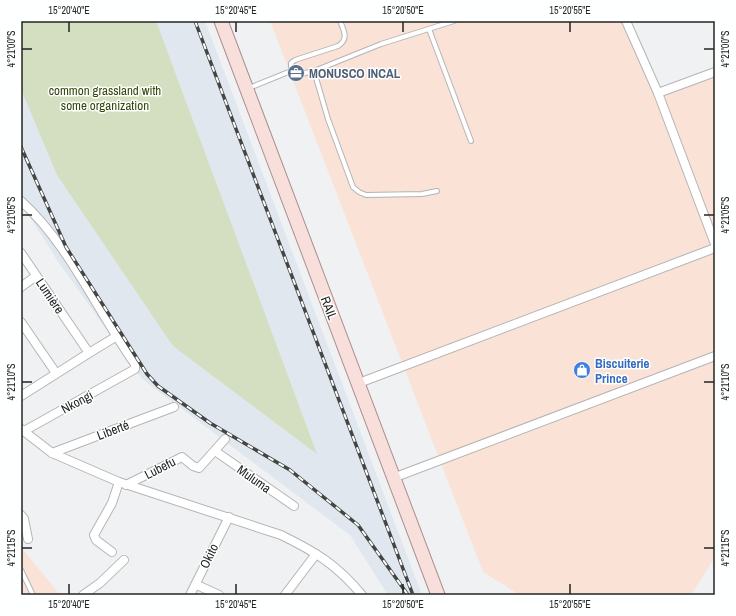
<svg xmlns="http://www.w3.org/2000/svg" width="736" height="616" viewBox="0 0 736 616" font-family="'Archivo Narrow',sans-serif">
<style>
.built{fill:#e0e7ee}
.industrial{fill:#fae2d7}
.green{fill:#d3dfc0}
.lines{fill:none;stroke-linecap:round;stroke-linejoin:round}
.service-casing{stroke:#b4b5b6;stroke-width:6}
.minor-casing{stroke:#b4b5b6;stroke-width:10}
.primary-casing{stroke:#ab8f8c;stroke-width:15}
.service{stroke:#fff;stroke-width:4}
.minor{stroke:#fff;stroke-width:8}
.primary{stroke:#f8dfdc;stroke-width:13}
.rail-casing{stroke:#444545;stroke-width:3.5}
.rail{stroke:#feffff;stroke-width:2;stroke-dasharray:6;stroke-linecap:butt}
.ticks{fill:none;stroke:#232424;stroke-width:1.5}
.labels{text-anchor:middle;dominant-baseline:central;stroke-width:3;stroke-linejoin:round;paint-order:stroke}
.service-label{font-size:13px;font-weight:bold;fill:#4e5e75;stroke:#feffff;text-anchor:start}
.park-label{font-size:13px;fill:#354608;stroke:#feffff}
.street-label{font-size:13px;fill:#232424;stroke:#feffff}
.shop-label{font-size:13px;font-weight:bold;fill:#366cbe;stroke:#feffff;text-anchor:start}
.neatline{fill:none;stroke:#232424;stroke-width:1.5}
.ticks-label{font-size:10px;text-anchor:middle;fill:#232424}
</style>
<rect width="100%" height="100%" fill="#f0f1f3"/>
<path class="built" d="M 21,21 L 205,21 L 422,595 L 388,595 L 350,535 L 142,379 L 59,263 L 21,203 Z"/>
<g class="industrial">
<path d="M 270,21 L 625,21 L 655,99 L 715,76 L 715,557 L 691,595 L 520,595 L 483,572 Z"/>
<path d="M 21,547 L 60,595 L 21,595 Z"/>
</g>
<path class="green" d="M 21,21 L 156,21 L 317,454 L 173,346 L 57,175 L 21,89 Z"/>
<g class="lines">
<g class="service-casing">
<g id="service">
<path d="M 429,29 L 471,141"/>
<path d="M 291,71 L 296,74 L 301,74 L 314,71 L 381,44 L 454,21"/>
<path d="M 291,71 L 291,63 L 295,60 L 338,46 C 349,39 344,31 340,21"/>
<path d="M 314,71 L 328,119 L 353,187 L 359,192 L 366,195 L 422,194 L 437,191"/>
<path d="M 249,88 L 291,71"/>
<path d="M 21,570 L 33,595"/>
</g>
</g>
<g class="minor-casing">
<g id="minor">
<path d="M 626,21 L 658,93 L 715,244"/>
<path d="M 658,93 L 715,72"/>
<path d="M 21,201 C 68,243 98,312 135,364 L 135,369 L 24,431"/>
<path d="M 21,253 L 89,353 L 117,336"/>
<path d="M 21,287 L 36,276"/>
<path d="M 21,322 L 56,373"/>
<path d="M 359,383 L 715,248"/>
<path d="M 21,396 L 89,353"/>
<path d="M 21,429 L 52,453 L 119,482 L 281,535 C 316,552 337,565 362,595"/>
<path d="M 215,451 L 294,506"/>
<path d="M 52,453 L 174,407"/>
<path d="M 393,478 L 715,356"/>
<path d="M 126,485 L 182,457 L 193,466 L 199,468 L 225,439"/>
<path d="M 21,515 L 24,519 L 28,539"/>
<path d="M 112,552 L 96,540 L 94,535 L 112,503 L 119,482"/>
<path d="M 197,585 L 219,595"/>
<path d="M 83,595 L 100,583 L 124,560"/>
<path d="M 190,595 L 229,517"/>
<path d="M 285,595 L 316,554"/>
</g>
</g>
<g class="primary-casing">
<path id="primary" d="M 221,21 L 438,595"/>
</g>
<use href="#service" class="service"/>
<use href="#minor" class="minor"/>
<use href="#primary" class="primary"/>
<g class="rail-casing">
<g id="rail">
<path d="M 195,21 L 413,595"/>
<path d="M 21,147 L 66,247 L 147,374 L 158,386 L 210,423 L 290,470 L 358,525 L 408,595"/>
</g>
</g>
<use href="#rail" class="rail"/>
</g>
<path class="ticks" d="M 69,22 L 69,32M 236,22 L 236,32M 403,22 L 403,32M 570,22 L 570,32M 22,49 L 32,49M 704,49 L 714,49M 22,215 L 32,215M 704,215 L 714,215M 22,382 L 32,382M 704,382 L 714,382M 22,548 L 32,548M 704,548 L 714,548M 69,584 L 69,594M 236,584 L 236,594M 403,584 L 403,594M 570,584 L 570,594"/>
<defs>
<g id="office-disc" transform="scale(0.9)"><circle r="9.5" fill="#5c6f8a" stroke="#feffff"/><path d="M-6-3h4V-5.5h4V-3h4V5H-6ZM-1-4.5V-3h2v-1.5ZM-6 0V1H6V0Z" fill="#fff"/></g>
<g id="shop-disc" transform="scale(0.9)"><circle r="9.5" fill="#3f7fe0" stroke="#feffff"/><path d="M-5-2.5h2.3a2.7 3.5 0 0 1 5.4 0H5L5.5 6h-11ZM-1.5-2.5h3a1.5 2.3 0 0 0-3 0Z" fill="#fff"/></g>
</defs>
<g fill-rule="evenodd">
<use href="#office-disc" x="296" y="73"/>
<use href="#shop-disc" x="582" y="370"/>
</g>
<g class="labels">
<g class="service-label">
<text x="309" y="73">MONUSCO INCAL</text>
</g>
<g class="park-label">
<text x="105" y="90">common grassland with<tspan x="105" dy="15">some organization</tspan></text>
</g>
<g class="street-label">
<text transform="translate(50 296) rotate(56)">Lumière</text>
<text transform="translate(329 308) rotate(69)">RAIL</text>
<text transform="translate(77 402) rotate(-28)">Nkongi</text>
<text transform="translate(113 430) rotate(-21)">Liberté</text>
<text transform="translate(160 468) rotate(-27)">Lubefu</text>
<text transform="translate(254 479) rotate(35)">Muluma</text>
<text transform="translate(209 556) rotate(-64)">Okito</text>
</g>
<g class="shop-label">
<text x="595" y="363">Biscuiterie<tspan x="595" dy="15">Prince</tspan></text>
</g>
</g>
<rect width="736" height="616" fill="none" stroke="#feffff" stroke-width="44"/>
<rect x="22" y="22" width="692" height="572" class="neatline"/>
<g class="ticks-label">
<text x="69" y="14">15°20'40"E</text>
<text x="236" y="14">15°20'45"E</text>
<text x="403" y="14">15°20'50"E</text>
<text x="570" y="14">15°20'55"E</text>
<text transform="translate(11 49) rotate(-90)" y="4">4°21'00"S</text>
<text transform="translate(725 49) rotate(-90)" y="4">4°21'00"S</text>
<text transform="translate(11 215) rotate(-90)" y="4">4°21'05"S</text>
<text transform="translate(725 215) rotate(-90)" y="4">4°21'05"S</text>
<text transform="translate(11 382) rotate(-90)" y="4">4°21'10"S</text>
<text transform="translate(725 382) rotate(-90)" y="4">4°21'10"S</text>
<text transform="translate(11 548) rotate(-90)" y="4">4°21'15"S</text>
<text transform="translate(725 548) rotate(-90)" y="4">4°21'15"S</text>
<text x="69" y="608">15°20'40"E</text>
<text x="236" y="608">15°20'45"E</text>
<text x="403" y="608">15°20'50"E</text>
<text x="570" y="608">15°20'55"E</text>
</g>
</svg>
